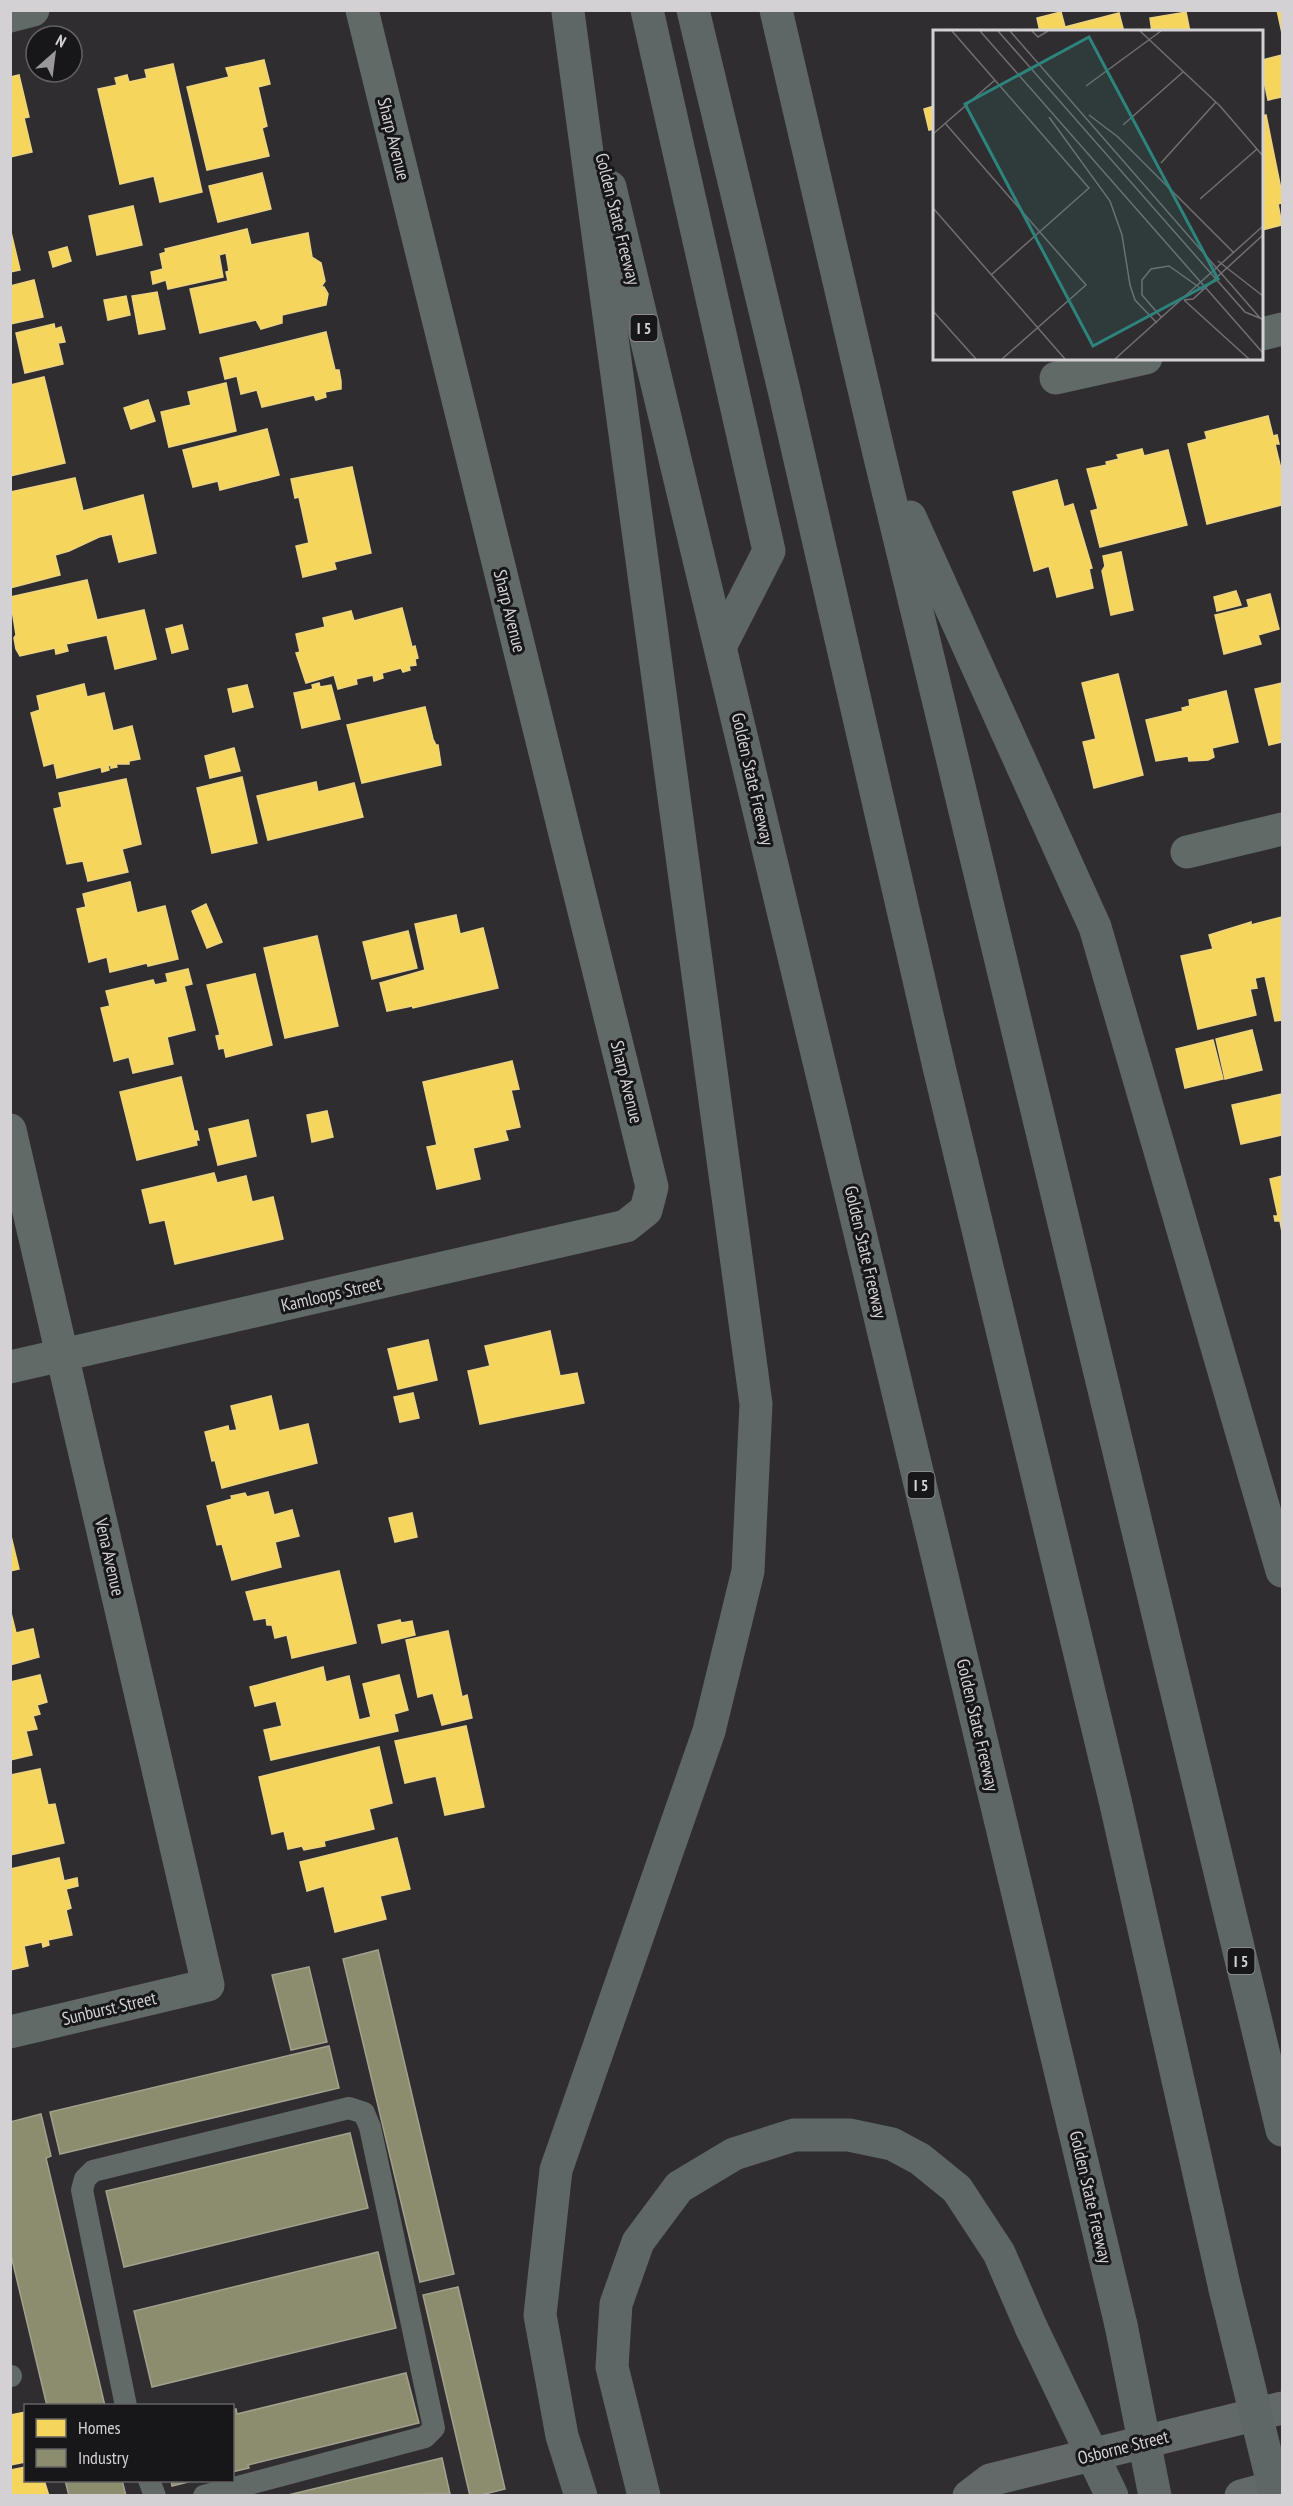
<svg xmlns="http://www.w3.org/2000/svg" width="1293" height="2506" viewBox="0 0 1293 2506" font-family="'PT Sans Narrow',sans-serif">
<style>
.homes{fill:#f6d55c;stroke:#ecd480;stroke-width:1.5}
.industry{fill:#8c8c6e;stroke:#a2a18d;stroke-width:1.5}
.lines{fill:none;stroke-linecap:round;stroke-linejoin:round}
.lane{stroke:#616a67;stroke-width:22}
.street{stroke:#616a67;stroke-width:33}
.primary{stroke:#636968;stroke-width:33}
.highway{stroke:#5f6666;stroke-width:33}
.highway-bridge{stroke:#5f6666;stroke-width:33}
.labels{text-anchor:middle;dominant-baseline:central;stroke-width:6;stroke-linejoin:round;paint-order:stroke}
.shield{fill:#171618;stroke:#9b999c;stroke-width:1.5}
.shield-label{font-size:16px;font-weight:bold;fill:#d4d1d4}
.street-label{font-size:18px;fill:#d4d1d4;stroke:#171618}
.inset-road{fill:none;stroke:#726f72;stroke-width:1.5}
.view{fill:#2d847d;fill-opacity:0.15;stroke:#2d847d;stroke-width:3}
.inset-edge{fill:none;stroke:#d4d1d4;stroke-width:3}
</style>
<rect width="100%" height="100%" fill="#302d30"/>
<g class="homes">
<path d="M 1277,10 L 1282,10 L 1282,33 Z"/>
<path d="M 1061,12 L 1065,27 L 1119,13 L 1124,32 L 1040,32 L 1037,18 Z"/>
<path d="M 1186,12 L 1190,32 L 1152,32 L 1150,18 Z"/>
<path d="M 1282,55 L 1282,97 L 1268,100 L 1262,72 L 1262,60 Z"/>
<path d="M 264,60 L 270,84 L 258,87 L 267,126 L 262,128 L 269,156 L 207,170 L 187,87 L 229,77 L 226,68 Z"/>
<path d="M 173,64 L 202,192 L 160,202 L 154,176 L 120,184 L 98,89 L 117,85 L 115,78 L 127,75 L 129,82 L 147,78 L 145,70 Z"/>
<path d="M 19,75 L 29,117 L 24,118 L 32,152 L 10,157 L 10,77 Z"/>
<path d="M 934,106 L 934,129 L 929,130 L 924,109 Z"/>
<path d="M 1266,115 L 1282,194 L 1282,203 L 1278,204 L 1282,225 L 1262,230 L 1262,116 Z"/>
<path d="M 262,173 L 271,209 L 218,222 L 209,186 Z"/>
<path d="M 133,206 L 142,245 L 97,255 L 89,216 Z"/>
<path d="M 10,228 L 20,270 L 10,272 Z"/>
<path d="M 247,229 L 251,245 L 308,233 L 312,257 L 321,263 L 325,281 L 321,287 L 324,287 L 328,294 L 326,305 L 282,315 L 282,323 L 261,329 L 256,320 L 200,333 L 190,289 L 228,281 L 226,272 L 229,271 L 226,253 L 219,255 L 223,277 L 168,289 L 166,280 L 153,284 L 151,272 L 163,269 L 160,254 L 166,252 L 165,249 Z"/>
<path d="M 67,247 L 71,261 L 53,267 L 49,252 Z"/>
<path d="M 34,280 L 43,317 L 10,324 L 10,286 Z"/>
<path d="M 157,292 L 165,329 L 139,334 L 132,296 Z"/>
<path d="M 126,296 L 130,315 L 108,320 L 104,300 Z"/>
<path d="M 54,324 L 55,329 L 61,327 L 65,342 L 58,343 L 63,364 L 25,373 L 16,333 Z"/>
<path d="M 326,332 L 335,370 L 339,370 L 341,381 L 341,389 L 325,392 L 326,397 L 316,400 L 314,395 L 262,407 L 257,390 L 241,394 L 237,376 L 225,379 L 220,358 Z"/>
<path d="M 44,377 L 65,463 L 10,476 L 10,385 Z"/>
<path d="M 226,383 L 236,431 L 169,447 L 161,412 L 191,405 L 188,392 Z"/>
<path d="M 148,400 L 155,421 L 131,429 L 124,408 Z"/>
<path d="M 1268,416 L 1273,436 L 1277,435 L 1279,444 L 1275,444 L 1282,473 L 1282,505 L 1207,524 L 1188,444 L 1207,439 L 1205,432 Z"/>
<path d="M 267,429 L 279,475 L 220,490 L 218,481 L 193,487 L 183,450 Z"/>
<path d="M 1142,449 L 1144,456 L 1168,450 L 1187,525 L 1100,547 L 1091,511 L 1098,509 L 1087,469 L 1107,465 L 1106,462 L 1119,459 L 1117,455 Z"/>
<path d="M 352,467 L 371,553 L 334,562 L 336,569 L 303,577 L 296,546 L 309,543 L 299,497 L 295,498 L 291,479 Z"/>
<path d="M 75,478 L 83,511 L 143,495 L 156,553 L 119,562 L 112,534 L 99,537 L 69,551 L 55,555 L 60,575 L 10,588 L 10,492 Z"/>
<path d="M 1057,480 L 1064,507 L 1073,504 L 1092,568 L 1089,569 L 1093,588 L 1057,597 L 1049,566 L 1034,571 L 1013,492 Z"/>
<path d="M 1121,552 L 1133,610 L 1111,615 L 1102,571 L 1105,566 L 1103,556 Z"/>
<path d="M 87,580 L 97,620 L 144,610 L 156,659 L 115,669 L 107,635 L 66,644 L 68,651 L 56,654 L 55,648 L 20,656 L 16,649 L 14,638 L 16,635 L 10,597 Z"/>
<path d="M 1236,591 L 1241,605 L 1217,611 L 1214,597 Z"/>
<path d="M 1270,594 L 1279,629 L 1258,635 L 1261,644 L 1224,654 L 1215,615 L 1249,607 L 1247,600 Z"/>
<path d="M 402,608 L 412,647 L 415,646 L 418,658 L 415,659 L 416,665 L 409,666 L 410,670 L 403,672 L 401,668 L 382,673 L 383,678 L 374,681 L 373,675 L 356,679 L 357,684 L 338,689 L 334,675 L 306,683 L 296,653 L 300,652 L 296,634 L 325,627 L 323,618 L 351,611 L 354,621 Z"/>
<path d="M 182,625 L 188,649 L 172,653 L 166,629 Z"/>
<path d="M 1118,674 L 1143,775 L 1094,788 L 1083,742 L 1096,739 L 1082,683 Z"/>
<path d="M 319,683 L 320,687 L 331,685 L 340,719 L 302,728 L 294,693 L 313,689 L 312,685 Z"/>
<path d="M 1282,683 L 1282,742 L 1269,745 L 1255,689 Z"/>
<path d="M 84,684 L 87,697 L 104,693 L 113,731 L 132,726 L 140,759 L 129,761 L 129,764 L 116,764 L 117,767 L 111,768 L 111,765 L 108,766 L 109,770 L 102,772 L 101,767 L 57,778 L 54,763 L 44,766 L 31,713 L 40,710 L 37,696 Z"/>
<path d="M 247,685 L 253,707 L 233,712 L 228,689 Z"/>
<path d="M 1226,691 L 1238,742 L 1212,748 L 1214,757 L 1208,760 L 1189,761 L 1188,756 L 1156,761 L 1146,720 L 1183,711 L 1182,708 L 1190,706 L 1189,700 Z"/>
<path d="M 425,707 L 433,739 L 436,745 L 438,745 L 441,765 L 362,783 L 347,725 Z"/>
<path d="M 234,748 L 240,771 L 210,778 L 205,756 Z"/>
<path d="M 242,777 L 257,843 L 212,853 L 197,788 Z"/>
<path d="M 126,779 L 141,844 L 122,849 L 128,872 L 88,881 L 83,861 L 67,864 L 54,809 L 62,807 L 59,793 Z"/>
<path d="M 316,782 L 318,792 L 354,783 L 363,817 L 268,840 L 257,796 Z"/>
<path d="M 130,882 L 137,913 L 165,906 L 178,959 L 148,966 L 147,963 L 110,972 L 107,957 L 89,962 L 77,909 L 86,907 L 83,894 Z"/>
<path d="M 206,904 L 222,942 L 207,948 L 192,911 Z"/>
<path d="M 456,915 L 460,934 L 483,928 L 498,988 L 413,1008 L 412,1006 L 387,1011 L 380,983 L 425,970 L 415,924 Z"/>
<path d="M 1282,917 L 1282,1020 L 1275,1021 L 1265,976 L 1255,978 L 1257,988 L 1250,989 L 1256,1015 L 1198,1029 L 1181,956 L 1213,949 L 1209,935 L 1251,922 L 1251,925 Z"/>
<path d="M 408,931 L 417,968 L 372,979 L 363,942 Z"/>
<path d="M 317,936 L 338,1026 L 285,1038 L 264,948 Z"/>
<path d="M 188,969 L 192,984 L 184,986 L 195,1030 L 167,1037 L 173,1064 L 133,1073 L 129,1057 L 114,1061 L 101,1008 L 110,1006 L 106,991 L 153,980 L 155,985 L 168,982 L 166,974 Z"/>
<path d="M 255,974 L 272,1045 L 226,1057 L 224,1048 L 219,1049 L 216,1036 L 220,1035 L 207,985 Z"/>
<path d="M 1252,1030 L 1262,1070 L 1225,1079 L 1216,1039 Z"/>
<path d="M 1213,1040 L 1223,1079 L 1185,1088 L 1176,1049 Z"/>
<path d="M 512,1061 L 519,1089 L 511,1090 L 520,1127 L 505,1130 L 508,1140 L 473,1148 L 480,1179 L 437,1189 L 427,1147 L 437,1145 L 423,1082 Z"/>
<path d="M 181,1077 L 194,1131 L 197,1131 L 199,1140 L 196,1140 L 197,1145 L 137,1160 L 120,1092 Z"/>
<path d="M 1282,1094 L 1282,1135 L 1241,1144 L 1232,1105 Z"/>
<path d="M 327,1111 L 333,1137 L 312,1142 L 307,1115 Z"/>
<path d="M 248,1120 L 256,1156 L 218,1165 L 209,1129 Z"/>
<path d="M 214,1173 L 217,1183 L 246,1176 L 252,1202 L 273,1197 L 283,1239 L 175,1264 L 165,1220 L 150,1223 L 142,1190 Z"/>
<path d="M 1282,1176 L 1282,1232 L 1280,1221 L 1275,1221 L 1274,1216 L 1278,1216 L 1270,1179 Z"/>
<path d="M 550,1331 L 560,1376 L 577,1373 L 584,1403 L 480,1424 L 468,1371 L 490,1366 L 485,1346 Z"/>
<path d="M 428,1340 L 437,1380 L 398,1389 L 388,1349 Z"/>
<path d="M 413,1393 L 419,1418 L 400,1422 L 394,1397 Z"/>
<path d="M 271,1396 L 279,1431 L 308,1424 L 317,1463 L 222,1488 L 215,1460 L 212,1461 L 205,1432 L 228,1426 L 229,1431 L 237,1430 L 231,1406 Z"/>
<path d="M 268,1492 L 274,1515 L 292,1510 L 299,1536 L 275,1542 L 281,1567 L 232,1580 L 222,1544 L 217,1545 L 207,1506 L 232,1499 L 231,1496 L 245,1493 L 247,1497 Z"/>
<path d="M 412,1513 L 417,1537 L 395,1542 L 389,1518 Z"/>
<path d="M 10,1532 L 19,1569 L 10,1571 Z"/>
<path d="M 339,1571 L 356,1643 L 292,1658 L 287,1635 L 275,1638 L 272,1625 L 267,1625 L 266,1618 L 254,1620 L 246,1592 Z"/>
<path d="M 10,1609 L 16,1633 L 33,1629 L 39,1657 L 10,1665 Z"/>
<path d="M 400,1620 L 401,1623 L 412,1621 L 415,1635 L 382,1643 L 378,1625 Z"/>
<path d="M 448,1631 L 462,1697 L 467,1695 L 472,1718 L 442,1725 L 433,1693 L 418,1697 L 406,1640 Z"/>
<path d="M 323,1667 L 326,1682 L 349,1676 L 359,1720 L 371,1717 L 363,1684 L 399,1675 L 408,1710 L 394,1714 L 398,1731 L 271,1760 L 264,1730 L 282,1726 L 276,1701 L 255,1706 L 250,1687 Z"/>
<path d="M 40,1675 L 47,1702 L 37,1705 L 40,1714 L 33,1716 L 37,1729 L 26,1731 L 32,1755 L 10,1760 L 10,1682 Z"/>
<path d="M 466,1726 L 484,1807 L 445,1815 L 436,1776 L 405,1783 L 395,1741 Z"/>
<path d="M 379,1747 L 392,1803 L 369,1809 L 374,1829 L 324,1841 L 325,1846 L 304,1850 L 302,1846 L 288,1849 L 284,1831 L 272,1834 L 259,1777 Z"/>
<path d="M 40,1769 L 48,1805 L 55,1804 L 64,1843 L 10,1855 L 10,1775 Z"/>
<path d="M 397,1838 L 410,1889 L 380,1896 L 386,1919 L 335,1932 L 324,1886 L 307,1891 L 300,1862 Z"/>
<path d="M 59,1858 L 64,1881 L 77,1878 L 78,1886 L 66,1889 L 71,1908 L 66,1910 L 72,1935 L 48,1940 L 49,1945 L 43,1947 L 42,1942 L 24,1946 L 28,1966 L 10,1970 L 10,1869 Z"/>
<path d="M 26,2412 L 26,2462 L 10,2465 L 10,2415 Z"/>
<path d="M 26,2467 L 26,2480 L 44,2480 L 49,2496 L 10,2496 L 10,2470 Z"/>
</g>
<g class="industry">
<path d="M 378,1950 L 454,2274 L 420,2282 L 343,1959 Z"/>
<path d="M 309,1967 L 327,2042 L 291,2050 L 272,1975 Z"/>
<path d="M 329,2046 L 339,2088 L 60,2154 L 50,2112 Z"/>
<path d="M 41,2114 L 51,2156 L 46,2158 L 105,2406 L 47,2406 L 10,2251 L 10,2122 Z"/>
<path d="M 350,2133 L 368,2208 L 124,2267 L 106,2191 Z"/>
<path d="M 378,2252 L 396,2328 L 152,2387 L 134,2311 Z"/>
<path d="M 458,2287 L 505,2489 L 477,2496 L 470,2496 L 423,2295 Z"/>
<path d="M 406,2373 L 419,2423 L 248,2465 L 249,2468 L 232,2472 L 232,2410 L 236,2409 L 237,2414 Z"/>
<path d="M 442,2458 L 450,2494 L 284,2496 Z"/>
<path d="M 65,2480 L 122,2480 L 126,2496 L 69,2496 Z"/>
<path d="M 171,2480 L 196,2480 L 172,2486 Z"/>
</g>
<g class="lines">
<g class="lane">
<path d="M 10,2376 L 11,2376"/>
<path d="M 126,2406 L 82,2190 L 85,2179 L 93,2171 L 349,2108 L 364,2113 L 370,2127 L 434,2428 L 425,2437 L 204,2496"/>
<path d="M 149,2480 L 155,2496"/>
</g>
<g class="street">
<path d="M 10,16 L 33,10"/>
<path d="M 1262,334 L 1282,329"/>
<path d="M 1056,378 L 1146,358"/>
<path d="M 1187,852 L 1282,829"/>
<path d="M 10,1130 L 208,1985 L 10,2032"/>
<path d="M 10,1367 L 626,1226 L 646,1210 L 652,1187 L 362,10"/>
</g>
<g class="primary">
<path d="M 969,2496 L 990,2480 L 1282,2408"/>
<path d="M 1241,2496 L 1282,2485"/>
</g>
<g class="highway">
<path d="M 647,10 L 769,551 L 721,645"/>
<path d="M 693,10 L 784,390 L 939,1067 L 1115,1800 L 1225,2289"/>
<path d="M 776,10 L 877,445 L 1282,2130"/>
<path d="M 568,12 L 756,1404 L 748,1571 L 709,1731 L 556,2170 L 540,2315 L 562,2436 L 581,2496"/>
<path d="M 610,187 L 1121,2325"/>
<path d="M 910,517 L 1095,927 L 1282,1571"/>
<path d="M 644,2496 L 612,2367 L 616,2304 L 638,2242 L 679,2187 L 734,2154 L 794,2135 L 849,2135 L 892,2144 L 920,2159 L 957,2189 L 999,2253 L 1031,2327"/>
</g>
<g class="highway-bridge">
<path d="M 1225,2289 L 1276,2496"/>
<path d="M 1121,2325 L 1155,2496"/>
<path d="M 1031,2327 L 1112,2496"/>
</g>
</g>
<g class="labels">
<g class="shield">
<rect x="630.5" y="315" width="27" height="26" rx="4.5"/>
<rect x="907.5" y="1472" width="27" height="26" rx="4.5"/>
<rect x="1227.5" y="1948" width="27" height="26" rx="4.5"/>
</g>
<g class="shield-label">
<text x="644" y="328">I 5</text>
<text x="921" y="1485">I 5</text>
<text x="1241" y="1961">I 5</text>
</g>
<g class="street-label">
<text transform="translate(394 139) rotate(76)">Sharp Avenue</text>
<text transform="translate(618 219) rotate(76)">Golden State Freeway</text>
<text transform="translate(510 611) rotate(76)">Sharp Avenue</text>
<text transform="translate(753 779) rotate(77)">Golden State Freeway</text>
<text transform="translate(627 1082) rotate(76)">Sharp Avenue</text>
<text transform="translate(866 1252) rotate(77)">Golden State Freeway</text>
<text transform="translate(331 1294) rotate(-13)">Kamloops Street</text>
<text transform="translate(110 1557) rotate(77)">Vena Avenue</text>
<text transform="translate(978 1725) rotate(77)">Golden State Freeway</text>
<text transform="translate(109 2008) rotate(-13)">Sunburst Street</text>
<text transform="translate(1091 2197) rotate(77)">Golden State Freeway</text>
<text transform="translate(1123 2447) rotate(-14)">Osborne Street</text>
</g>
</g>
<g transform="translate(933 30)">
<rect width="330" height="330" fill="#302d30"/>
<path class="inset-road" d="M 19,1 L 156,158 L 58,245M 47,1 L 330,323M 65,1 L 312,282 L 329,289M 77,1 L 328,289M 99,1 L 105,7 L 115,1M 207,1 L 287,76 L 330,126M 153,56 L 228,1M 156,85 L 185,107 L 300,222M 116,87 L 177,171 L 189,205 L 197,255 L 202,270 L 224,293M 12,93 L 153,255 L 69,329M 190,95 L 250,42M 0,104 L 62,50M 228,133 L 283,72M 267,169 L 324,119M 0,178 L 132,329M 285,231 L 330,266M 251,270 L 260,269 L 330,205M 251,270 L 316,329M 0,281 L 43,329M 229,288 L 209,265 L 209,250 L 218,239 L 236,236 L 270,260M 182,329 L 330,196"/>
<path class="view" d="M 156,7 L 285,249 L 160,316 L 32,74 Z"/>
<rect width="330" height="330" class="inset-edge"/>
</g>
<rect width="1293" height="2506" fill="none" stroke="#d4d1d4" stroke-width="24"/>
<rect x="24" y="2404" width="210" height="78" fill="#171618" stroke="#636163" stroke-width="1.5"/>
<rect x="36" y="2419" width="30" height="18" fill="#f6d55c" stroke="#636163" stroke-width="1.5"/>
<text x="78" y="2434" font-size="18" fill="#d4d1d4">Homes</text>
<rect x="36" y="2449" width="30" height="18" fill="#8c8c6e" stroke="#636163" stroke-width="1.5"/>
<text x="78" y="2464" font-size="18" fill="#d4d1d4">Industry</text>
<g transform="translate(54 54) rotate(28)"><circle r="28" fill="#171618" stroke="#636163" stroke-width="1.5"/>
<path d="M0-4.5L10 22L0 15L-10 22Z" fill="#9b989b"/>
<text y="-9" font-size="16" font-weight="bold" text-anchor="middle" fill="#d4d1d4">N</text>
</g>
</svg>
